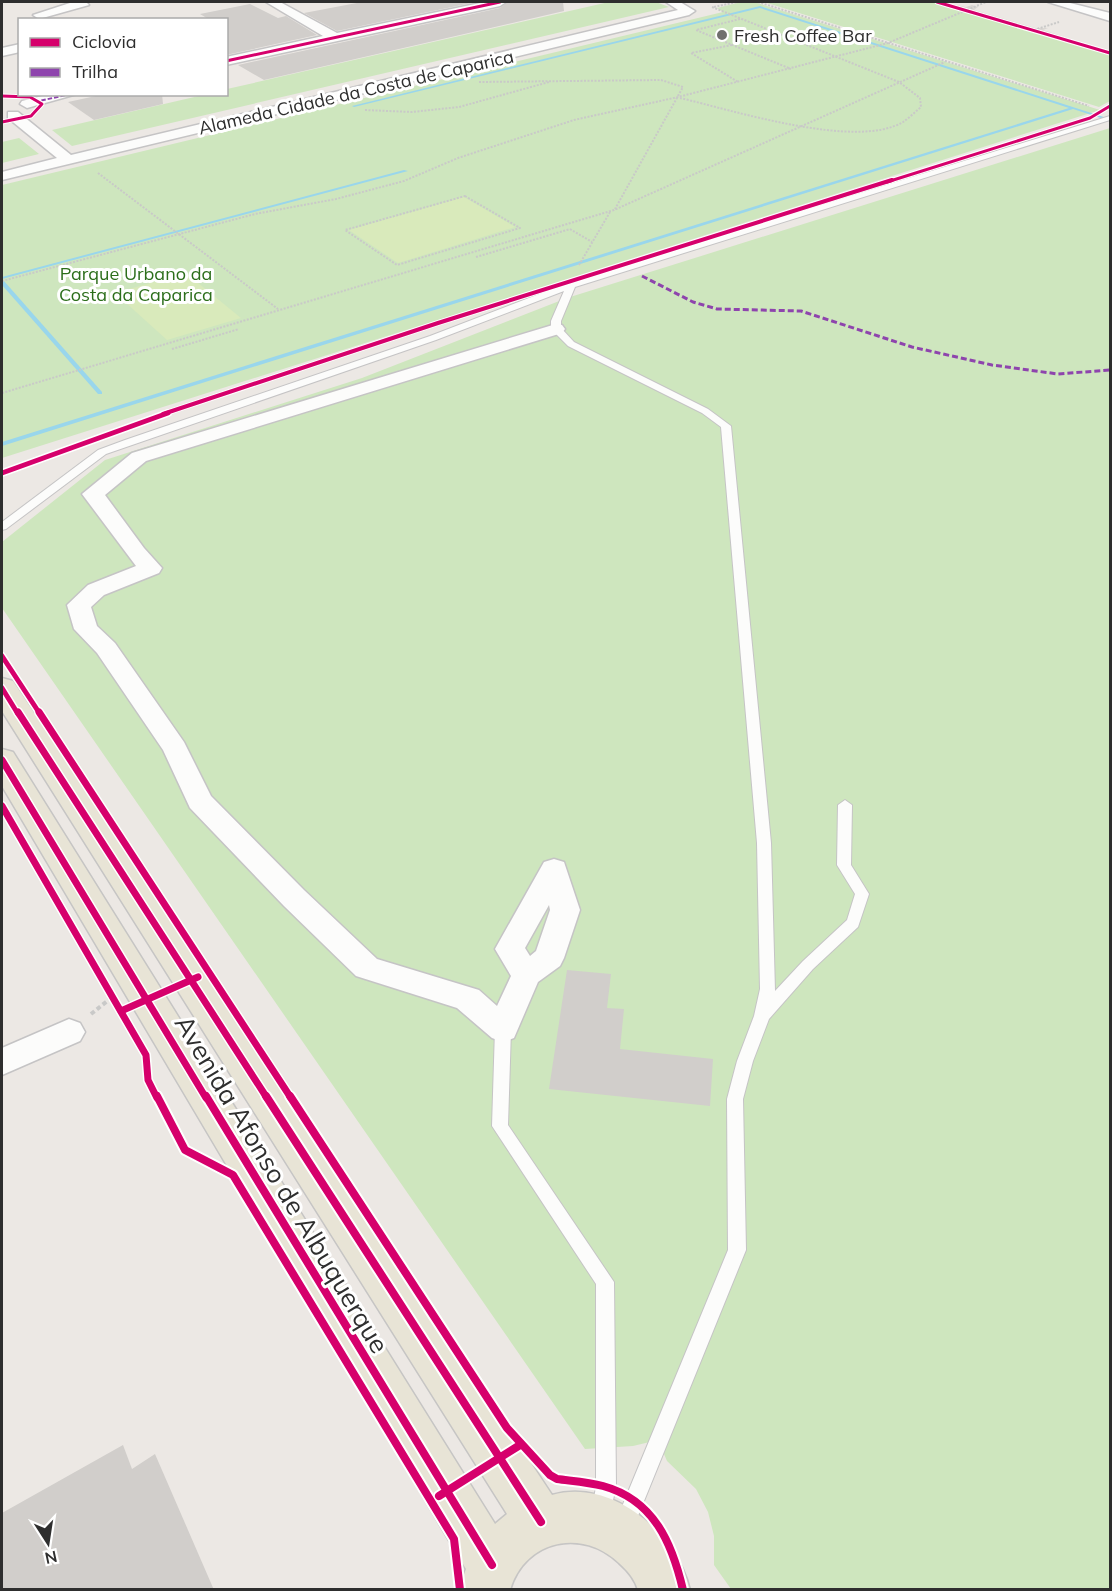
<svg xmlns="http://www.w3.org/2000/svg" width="1112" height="1591" viewBox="0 0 1112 1591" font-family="Mulish,sans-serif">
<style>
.green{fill:#cee6be}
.pitch{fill:#d9eabb}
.plaza{fill:#dad6d2}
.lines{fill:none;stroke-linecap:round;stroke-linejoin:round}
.stream{fill:#99d6ec;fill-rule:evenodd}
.building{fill:#d1cecb}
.lane-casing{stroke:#c5c4c5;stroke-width:2}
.street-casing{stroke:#c5c4c5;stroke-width:3}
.primary-casing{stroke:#c6c5c4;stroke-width:3}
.path-far1{stroke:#c9c9c8;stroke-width:2;stroke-dasharray:2 1.5;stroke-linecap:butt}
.path{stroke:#c9c9c8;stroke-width:4;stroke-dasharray:4.5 3;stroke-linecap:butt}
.lane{fill:#fcfcfb;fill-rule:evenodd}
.street{fill:#fcfcfb;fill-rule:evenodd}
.primary{fill:#e8e4d6;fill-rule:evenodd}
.quiet-far1{stroke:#8e44ad;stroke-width:2;stroke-dasharray:4.5 2;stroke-linecap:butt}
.quiet{stroke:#8e44ad;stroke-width:3;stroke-dasharray:6 3;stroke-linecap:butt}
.cycleway-far4-casing{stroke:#fff;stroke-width:5}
.cycleway-far3-casing{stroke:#fff;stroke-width:6}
.cycleway-far2-casing{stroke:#fff;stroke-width:8}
.cycleway-far1-casing{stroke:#fff;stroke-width:10}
.cycleway-casing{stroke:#fff;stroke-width:12}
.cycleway-far4{stroke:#d6006c;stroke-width:3}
.cycleway-far3{stroke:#d6006c;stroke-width:4}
.cycleway-far2{stroke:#d6006c;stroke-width:5}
.cycleway-far1{stroke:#d6006c;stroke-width:7}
.cycleway{stroke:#d6006c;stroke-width:8}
.poi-dot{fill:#706f6e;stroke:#fff;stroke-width:2}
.labels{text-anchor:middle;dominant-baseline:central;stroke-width:6;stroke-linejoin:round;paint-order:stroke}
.far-poi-label{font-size:18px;fill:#2e2e2e;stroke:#fff;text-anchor:start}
.far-street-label{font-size:18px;fill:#2e2e2e;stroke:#fff}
.far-park-label{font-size:18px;fill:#2c6e1b;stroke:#fff}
.near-street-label{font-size:26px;fill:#2e2e2e;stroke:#fff}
</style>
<rect width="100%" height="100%" fill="#ece8e4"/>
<g class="green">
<path d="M 609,2 L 656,2 L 669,7 L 72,146 L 52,130 L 203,95 L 226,94 L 227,89 Z"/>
<path d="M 741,2 L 754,2 L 1100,110 L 2,458 L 2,185 L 723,12 L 717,8 Z"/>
<path d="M 764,2 L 934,2 L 1110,54 L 1110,101 L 1099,107 Z"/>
<path d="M 1110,128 L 1110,1589 L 731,1589 L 714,1565 L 714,1536 L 708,1512 L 696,1489 L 667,1461 L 658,1440 L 633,1446 L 585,1449 L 2,608 L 2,542 L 105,460 L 362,378 L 567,298 Z"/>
<path d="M 19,138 L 39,154 L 2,163 L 2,142 Z"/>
</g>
<g class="pitch">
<path d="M 464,197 L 515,227 L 398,263 L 349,230 Z"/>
<path d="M 186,273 L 241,318 L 167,340 L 115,293 Z"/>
</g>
<path class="plaza" d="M 940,2 L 966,7 L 972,5 L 978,7 L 974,10 L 1035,28 L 1048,28 L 1043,30 L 1110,52 Z"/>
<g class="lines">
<g class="stream">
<path d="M 760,6 L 1110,119 L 1110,121 L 1073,109 L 2,446 L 2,442 L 1069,108 L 760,8 L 354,107 L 352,106 Z"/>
<path d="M 404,170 L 408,171 L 2,279 L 2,277 Z"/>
<path d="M 2,280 L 4,281 L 102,392 L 102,394 L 98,394 L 2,285 Z"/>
</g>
</g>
<g class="building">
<path d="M 362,2 L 476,2 L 337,31 L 304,13 Z"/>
<path d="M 508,2 L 563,2 L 564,11 L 264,80 L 238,65 L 500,8 Z"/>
<path d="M 250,4 L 278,18 L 286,16 L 317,35 L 226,55 L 226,20 L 210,20 L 200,14 Z"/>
<path d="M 105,94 L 162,94 L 163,104 L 94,120 L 68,102 Z"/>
<path d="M 567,970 L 611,974 L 607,1008 L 624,1009 L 620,1049 L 713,1059 L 710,1106 L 549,1089 Z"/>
<path d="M 123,1445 L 132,1469 L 155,1454 L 214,1590 L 2,1590 L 2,1513 Z"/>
</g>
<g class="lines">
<g class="lane-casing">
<g id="lane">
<path d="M 1110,116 L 1110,120 L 575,287 L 561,321 L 561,328 L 574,342 L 708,409 L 731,426 L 771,843 L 775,991 L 803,961 L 847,920 L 855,894 L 837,865 L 838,805 L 845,800 L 852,805 L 851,865 L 869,894 L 858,927 L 813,969 L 769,1019 L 753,1061 L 743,1099 L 746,1250 L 631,1533 L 624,1536 L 617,1533 L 614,1526 L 728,1250 L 727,1099 L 737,1061 L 754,1016 L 760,989 L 757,843 L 721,427 L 702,413 L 568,346 L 551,329 L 551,321 L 564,291 L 436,340 L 106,454 L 6,529 L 2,530 L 2,522 L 98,450 L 125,440 L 430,336 L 568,283 Z"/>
<path d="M 503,1023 L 509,1025 L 511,1029 L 508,1125 L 614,1282 L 616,1487 L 608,1522 L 601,1525 L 594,1522 L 591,1515 L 596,1487 L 596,1284 L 492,1126 L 495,1029 L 497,1025 Z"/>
</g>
</g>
<g class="street-casing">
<g id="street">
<path d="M 73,2 L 86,2 L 89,5 L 39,19 L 33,15 Z"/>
<path d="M 266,2 L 280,2 L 337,33 L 485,2 L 506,2 L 500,6 L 226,65 L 226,57 L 323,36 Z"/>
<path d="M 666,2 L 680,2 L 695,11 L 689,15 L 2,180 L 2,172 L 57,158 L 8,118 L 8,112 L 18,112 L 71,155 L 678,10 Z"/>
<path d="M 1048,2 L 1066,2 L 1110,13 L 1110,21 Z"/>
<path d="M 20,44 L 20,52 L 2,56 L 2,48 Z"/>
<path d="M 50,94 L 77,94 L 27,108 L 20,104 L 22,101 Z"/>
<path d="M 556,324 L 562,325 L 565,329 L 562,333 L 146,461 L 105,495 L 144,548 L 162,568 L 159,573 L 104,595 L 91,607 L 97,626 L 115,643 L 184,742 L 211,796 L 304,890 L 377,959 L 479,990 L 497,1006 L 511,976 L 495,949 L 544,862 L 554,859 L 564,862 L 580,910 L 564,958 L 560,966 L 538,982 L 514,1038 L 503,1042 L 492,1038 L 457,1008 L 356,976 L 284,906 L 190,808 L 163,750 L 97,653 L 74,629 L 67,605 L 88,585 L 136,566 L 82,494 L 132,453 ZM 549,905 L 550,910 L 536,951 L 530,956 L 525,948 Z"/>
<path d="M 69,1019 L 80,1023 L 85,1032 L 80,1041 L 2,1075 L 2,1048 Z"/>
</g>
</g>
<g class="primary-casing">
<path id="primary" d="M 2,678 L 13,681 L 552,1495 C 613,1478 676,1533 690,1590 L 638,1590 C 635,1579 627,1570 619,1563 C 583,1528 525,1539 510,1590 L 458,1590 L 466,1569 L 2,786 L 2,749 L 13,752 L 495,1524 L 507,1514 L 2,711 Z"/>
</g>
<g class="path-far1">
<path d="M 758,2 L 1089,106"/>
<path d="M 714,7 L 737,2"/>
<path d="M 740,19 L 696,30 L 791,69"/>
<path d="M 1034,30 L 1059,22"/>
<path d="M 732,45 L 691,53 L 738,82"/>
<path d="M 479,82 L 661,80 L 683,87 L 615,209"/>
<path d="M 680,98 C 732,110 856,150 903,122 C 909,118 915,112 921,107 L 920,98 L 899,82 L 712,7"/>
<path d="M 365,110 L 412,112 L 459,107 L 549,82"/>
<path d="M 98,173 L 278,309"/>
<path d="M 465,196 L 520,228 L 397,265 L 345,230 Z"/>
<path d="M 570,229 L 592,242"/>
<path d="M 476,257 L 570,229"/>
<path d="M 579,265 L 610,212"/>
<path d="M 2,281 L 255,214 L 336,199 L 404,181 L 458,158 L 574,120 L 678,97 L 888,43 L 986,2"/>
<path d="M 172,349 L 239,329"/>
<path d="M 2,393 L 614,210 L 945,62"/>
</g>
<path class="path" d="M 91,1014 L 111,998"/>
<use href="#lane" class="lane"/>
<use href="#street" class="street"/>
<use href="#primary" class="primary"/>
<path class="quiet-far1" d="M 35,102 L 70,94"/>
<path class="quiet" d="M 642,276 L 693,302 L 717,309 L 801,311 L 912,347 L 992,365 L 1058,374 L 1110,370"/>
<g class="cycleway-far4-casing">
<g id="cycleway-far4">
<path d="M 937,2 L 1110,53"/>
<path d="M 226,61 L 500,2"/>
<path d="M 2,96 L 30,97 L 42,104 L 31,116 L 2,122"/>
<path d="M 887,182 L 1090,118 L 1110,106"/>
</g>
</g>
<g class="cycleway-far3-casing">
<path id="cycleway-far3" d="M 163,414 L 438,323 L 892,180"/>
</g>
<g class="cycleway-far2-casing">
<g id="cycleway-far2">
<path d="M 2,473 L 168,413"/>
<path d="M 2,656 L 40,714"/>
<path d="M 2,688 L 18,714"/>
</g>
</g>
<g class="cycleway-far1-casing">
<g id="cycleway-far1">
<path d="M 18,712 L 267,1098"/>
<path d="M 39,712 L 291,1098"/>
<path d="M 2,760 L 206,1098"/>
<path d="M 2,806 L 146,1055 L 148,1080 L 157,1098"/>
<path d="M 121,1011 L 198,977"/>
</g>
</g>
<g class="cycleway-casing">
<g id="cycleway">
<path d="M 157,1096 L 185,1150 L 233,1175 L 454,1539 L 460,1590"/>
<path d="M 206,1096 L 492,1565"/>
<path d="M 266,1096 L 541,1522"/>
<path d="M 290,1096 L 507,1428 L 550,1475 L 557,1479 C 572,1481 588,1482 603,1486 C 654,1500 672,1543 683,1590"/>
<path d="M 439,1496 L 520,1445"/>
</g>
</g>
<use href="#cycleway-far4" class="cycleway-far4"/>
<use href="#cycleway-far3" class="cycleway-far3"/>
<use href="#cycleway-far2" class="cycleway-far2"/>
<use href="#cycleway-far1" class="cycleway-far1"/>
<use href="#cycleway" class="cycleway"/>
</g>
<circle class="poi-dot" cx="722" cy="35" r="6"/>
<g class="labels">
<g class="far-poi-label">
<text x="734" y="35">Fresh Coffee Bar</text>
</g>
<g class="far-street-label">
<text transform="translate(356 92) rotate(-13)">Alameda Cidade da Costa de Caparica</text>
</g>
<g class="far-park-label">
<text x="136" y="273">Parque Urbano da<tspan x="136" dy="21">Costa da Caparica</tspan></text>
</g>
<g class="near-street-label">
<text transform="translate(282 1184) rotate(59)">Avenida Afonso de Albuquerque</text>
</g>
</g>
<rect width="1112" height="1591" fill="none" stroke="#2e2e2e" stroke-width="6"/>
<rect x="18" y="18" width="210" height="78" fill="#ffffff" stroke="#ababab" stroke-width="1.5"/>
<rect x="30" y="38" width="30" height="9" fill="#d6006c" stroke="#ababab" stroke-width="1.5"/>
<text x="72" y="48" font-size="18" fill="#2e2e2e">Ciclovia</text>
<rect x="30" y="68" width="30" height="9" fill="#8e44ad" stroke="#ababab" stroke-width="1.5"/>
<text x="72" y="78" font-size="18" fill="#2e2e2e">Trilha</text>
<g transform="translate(48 1543) rotate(168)" stroke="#ffffff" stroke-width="4.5" paint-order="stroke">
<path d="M0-4.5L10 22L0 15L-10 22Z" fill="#2e2e2e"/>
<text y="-9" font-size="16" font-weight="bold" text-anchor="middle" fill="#2e2e2e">N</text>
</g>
</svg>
